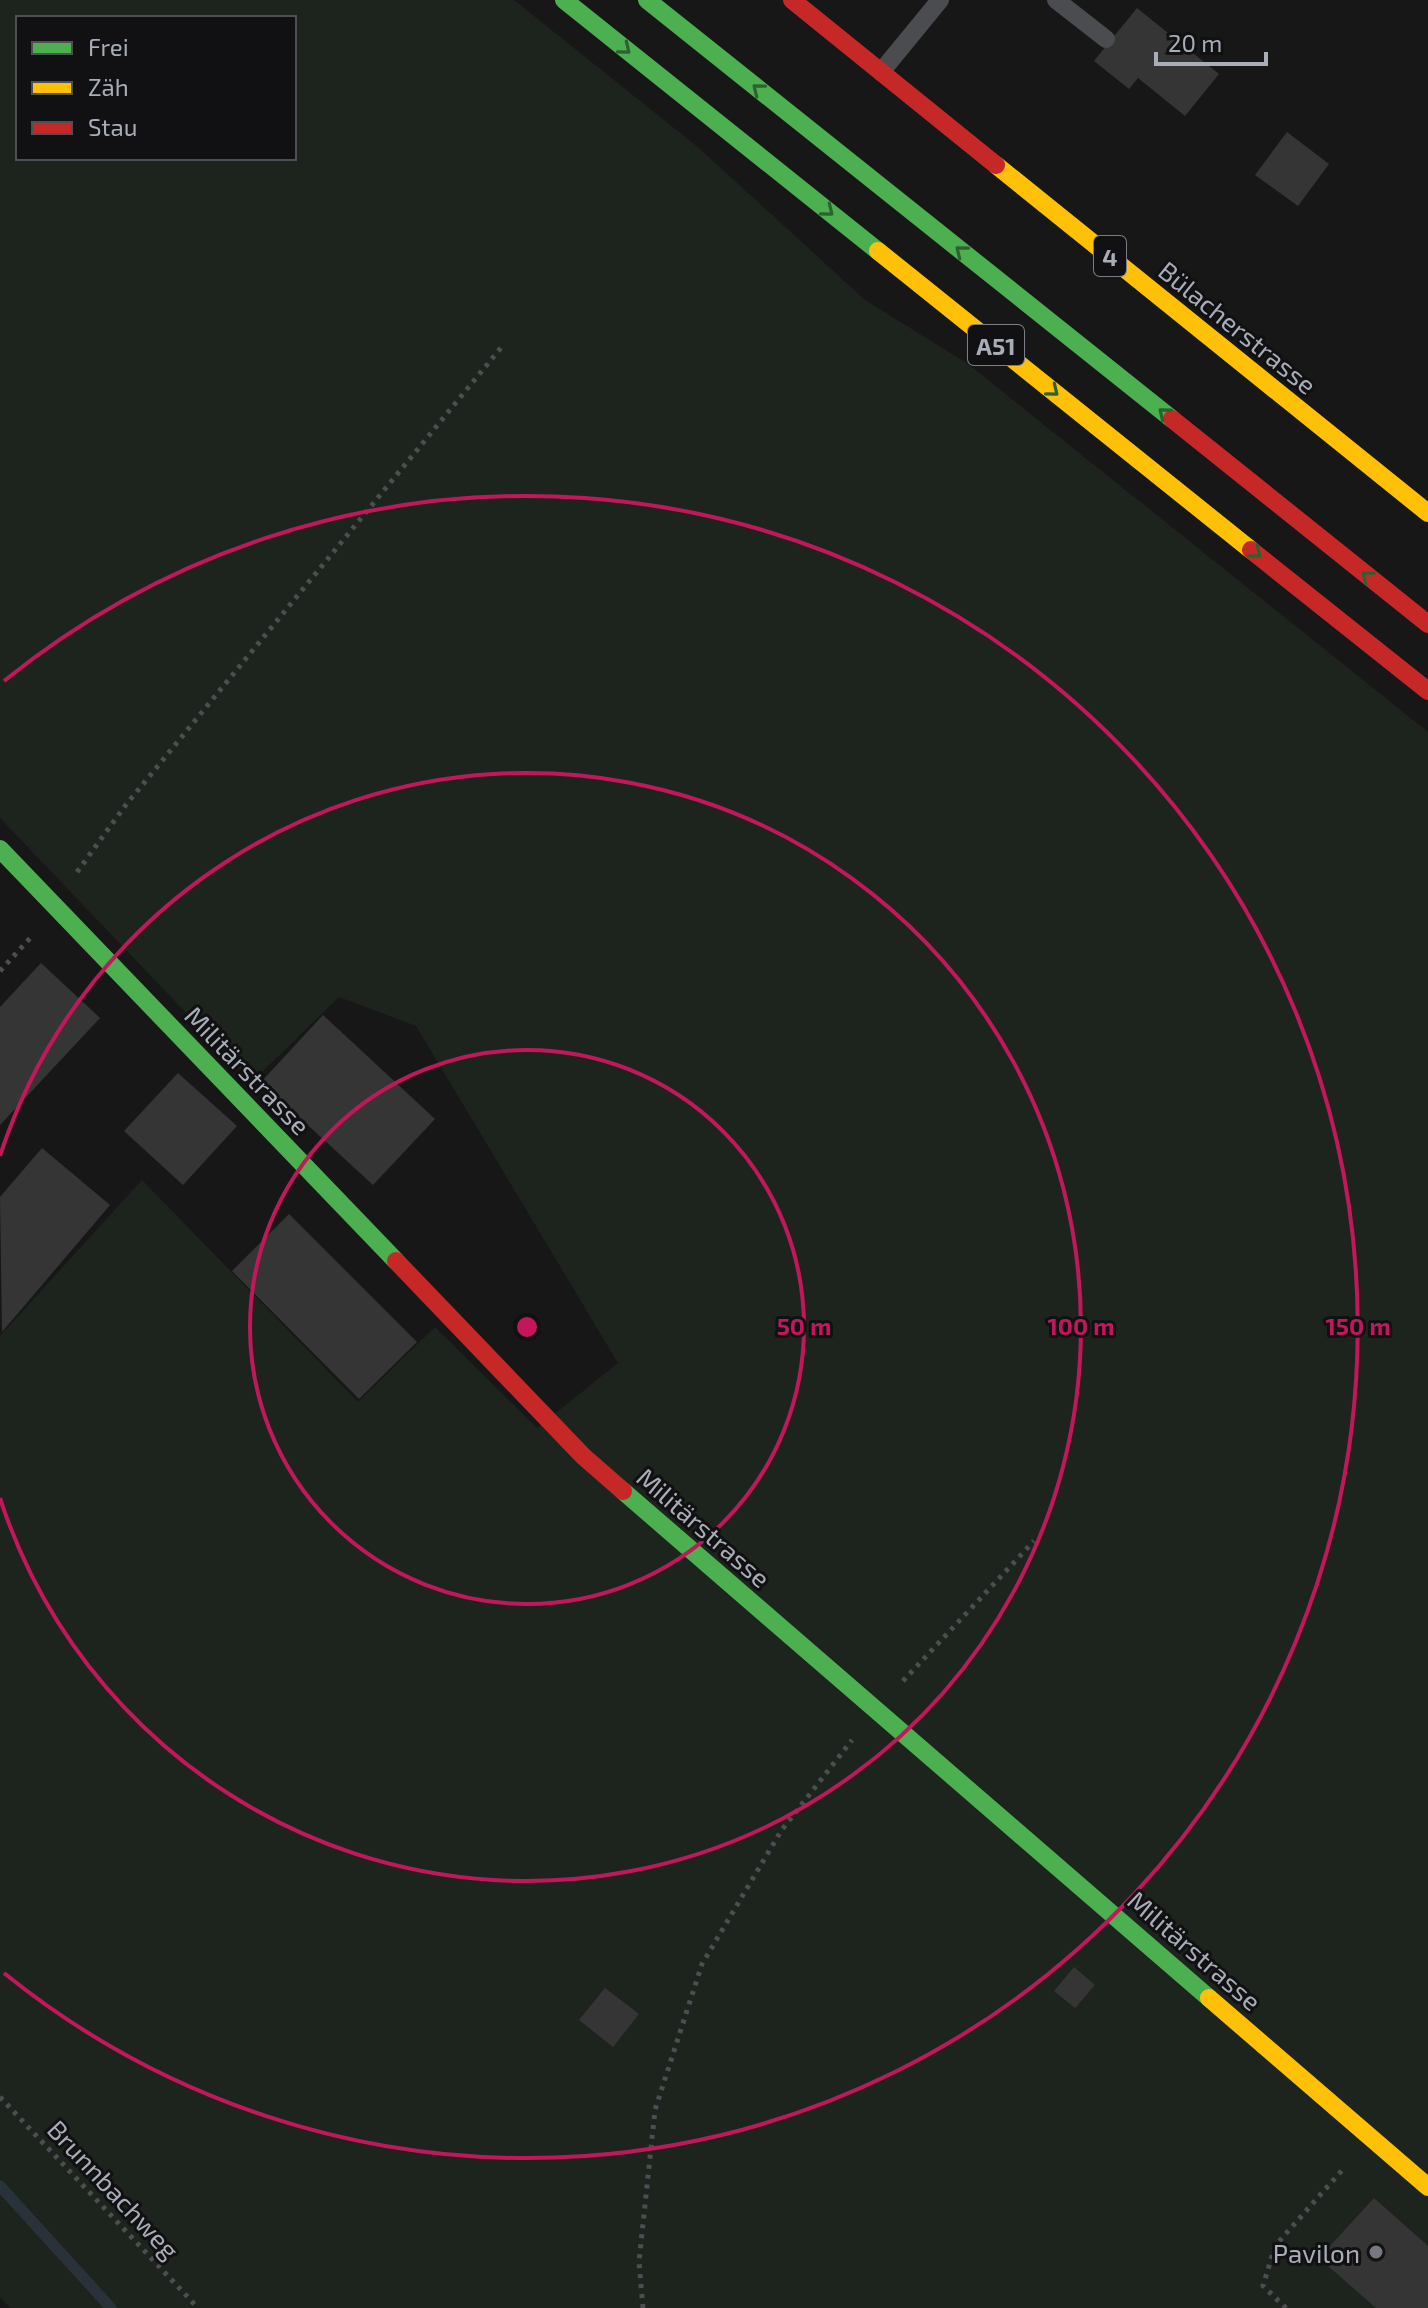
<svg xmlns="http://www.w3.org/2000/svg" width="1428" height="2308" viewBox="0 0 1428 2308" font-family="'Exo 2',sans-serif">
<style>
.green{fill:#1d241e;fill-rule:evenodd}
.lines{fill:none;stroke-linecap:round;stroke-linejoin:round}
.stream{stroke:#2a3239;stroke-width:11}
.building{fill:#353536}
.path{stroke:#4d4e52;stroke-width:5;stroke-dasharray:4 6;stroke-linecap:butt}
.lane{stroke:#4b4c50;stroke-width:18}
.fast{stroke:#4caf50;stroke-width:18}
.slow{stroke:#ffc107;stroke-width:18}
.jam{stroke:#c62828;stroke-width:18}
.oneway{stroke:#2e6032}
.ring{fill:none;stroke:#c2185b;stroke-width:4}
.poi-dot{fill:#757880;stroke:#111113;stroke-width:3}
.labels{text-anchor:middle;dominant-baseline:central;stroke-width:6;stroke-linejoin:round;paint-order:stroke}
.shield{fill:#111113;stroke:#7b7e86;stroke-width:2}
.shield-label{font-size:24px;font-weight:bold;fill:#a8adb8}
.street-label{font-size:26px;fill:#a8adb8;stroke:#111113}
.poi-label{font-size:26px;fill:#a8adb8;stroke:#111113;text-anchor:end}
.centre{fill:#c2185b;stroke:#111113;stroke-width:4}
.ring-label{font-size:24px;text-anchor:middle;font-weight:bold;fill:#c2185b;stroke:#111113;stroke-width:6;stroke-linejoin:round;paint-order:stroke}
</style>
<rect width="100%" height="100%" fill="#171717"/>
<path class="green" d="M 0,0 L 514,0 L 699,148 L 865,300 L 968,364 L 1428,732 L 1428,2308 L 10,2308 L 0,2297 L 0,1336 L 142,1180 L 358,1402 L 435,1327 L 537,1428 L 618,1363 L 416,1026 L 339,997 L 252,1082 L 0,818 ZM 18,18 L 294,18 L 294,158 L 18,158 Z"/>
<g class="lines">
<path class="stream" d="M 0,2186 L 111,2308"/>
</g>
<g class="building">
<path d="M 1137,8 L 1219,74 L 1185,116 L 1138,78 L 1129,89 L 1094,61 Z"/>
<path d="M 1287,132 L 1329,164 L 1298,206 L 1255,175 Z"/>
<path d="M 41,963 L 100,1018 L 0,1125 L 0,1007 Z"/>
<path d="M 323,1015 L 435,1119 L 373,1185 L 261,1082 Z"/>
<path d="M 178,1073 L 237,1126 L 183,1185 L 124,1131 Z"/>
<path d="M 42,1148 L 110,1205 L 2,1332 L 0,1197 Z"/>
<path d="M 289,1214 L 417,1342 L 359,1399 L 232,1271 Z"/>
<path d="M 1074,1967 L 1095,1985 L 1075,2008 L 1054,1991 Z"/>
<path d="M 605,1988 L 639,2014 L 613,2047 L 579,2020 Z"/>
<path d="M 1374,2198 L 1428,2246 L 1428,2308 L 1376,2308 L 1319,2258 Z"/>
</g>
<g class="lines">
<g class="path">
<path d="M 77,872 L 125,806 L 504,344"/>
<path d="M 0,971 L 32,936"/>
<path d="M 903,1681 L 1034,1541"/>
<path d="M 0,2097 L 198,2308"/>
<path d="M 643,2308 L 639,2262 L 655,2110 L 702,1964 L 781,1831 L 852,1740"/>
<path d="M 1286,2308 L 1263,2286 L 1275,2246 L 1344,2168"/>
</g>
<g class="lane">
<path d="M 1056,0 L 1106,39"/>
<path d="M 881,72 L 940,0"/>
</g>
<g class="fast">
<path d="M 564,0 L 878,251"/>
<path d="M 647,0 L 1172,419"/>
<path d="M 0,849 L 396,1261"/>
<path d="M 623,1491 L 1209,1998"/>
</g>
<g class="slow">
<path d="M 996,165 L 1428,513"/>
<path d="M 878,251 L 1251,550"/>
<path d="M 1209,1998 L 1428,2187"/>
</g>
<g class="jam">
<path d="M 792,0 L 996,165"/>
<path d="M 1172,419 L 1428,624"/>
<path d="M 1251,550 L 1428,691"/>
<path d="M 396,1261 L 583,1456 L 623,1491"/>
</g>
</g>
<defs><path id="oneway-chevron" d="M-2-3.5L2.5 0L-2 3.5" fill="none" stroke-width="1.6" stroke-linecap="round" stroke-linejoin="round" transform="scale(2)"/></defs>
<g class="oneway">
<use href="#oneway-chevron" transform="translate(625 49) rotate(39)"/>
<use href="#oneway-chevron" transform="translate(758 89) rotate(-141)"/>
<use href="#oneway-chevron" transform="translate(828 211) rotate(39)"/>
<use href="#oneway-chevron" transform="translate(961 251) rotate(-141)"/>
<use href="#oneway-chevron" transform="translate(1053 391) rotate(39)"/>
<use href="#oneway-chevron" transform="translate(1164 413) rotate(-141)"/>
<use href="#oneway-chevron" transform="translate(1256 553) rotate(39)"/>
<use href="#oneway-chevron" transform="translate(1367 576) rotate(-141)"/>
</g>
<g class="ring">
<circle cx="527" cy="1327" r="277"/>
<path d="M0 1156A554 554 0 1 1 0 1498"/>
<path d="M4 681A831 831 0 1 1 4 1973"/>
</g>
<circle class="poi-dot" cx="1376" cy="2252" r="8"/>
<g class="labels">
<g class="shield">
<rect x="1094" y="236" width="32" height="40" rx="6"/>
<rect x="968" y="325" width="56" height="40" rx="6"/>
</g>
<g class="shield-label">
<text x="1110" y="256">4</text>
<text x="996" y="345">A51</text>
</g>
<g class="street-label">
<text transform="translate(1238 327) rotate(39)">Bülacherstrasse</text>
<text transform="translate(248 1070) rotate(46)">Militärstrasse</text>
<text transform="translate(704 1527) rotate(41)">Militärstrasse</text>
<text transform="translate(1195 1950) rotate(41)">Militärstrasse</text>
<text transform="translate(114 2189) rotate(47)">Brunnbachweg</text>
</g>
<g class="poi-label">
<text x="1360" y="2252">Pavilon</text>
</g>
</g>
<circle cx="527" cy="1327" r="12" class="centre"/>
<g class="ring-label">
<text x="804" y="1335">50 m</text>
<text x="1081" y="1335">100 m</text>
<text x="1358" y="1335">150 m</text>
</g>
<rect x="16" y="16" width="280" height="144" fill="#111113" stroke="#4d4f55" stroke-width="2"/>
<rect x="32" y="42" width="40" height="12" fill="#4caf50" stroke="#4d4f55" stroke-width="2"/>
<text x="88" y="56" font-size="24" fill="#a8adb8">Frei</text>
<rect x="32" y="82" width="40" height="12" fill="#ffc107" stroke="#4d4f55" stroke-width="2"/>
<text x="88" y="96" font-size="24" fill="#a8adb8">Zäh</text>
<rect x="32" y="122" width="40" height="12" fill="#c62828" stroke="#4d4f55" stroke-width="2"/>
<text x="88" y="136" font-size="24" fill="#a8adb8">Stau</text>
<path d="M1156 52v12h110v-12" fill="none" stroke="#a8adb8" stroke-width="4"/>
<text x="1168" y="52" font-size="24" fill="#a8adb8" stroke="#111113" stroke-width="6" paint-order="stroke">20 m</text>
</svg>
